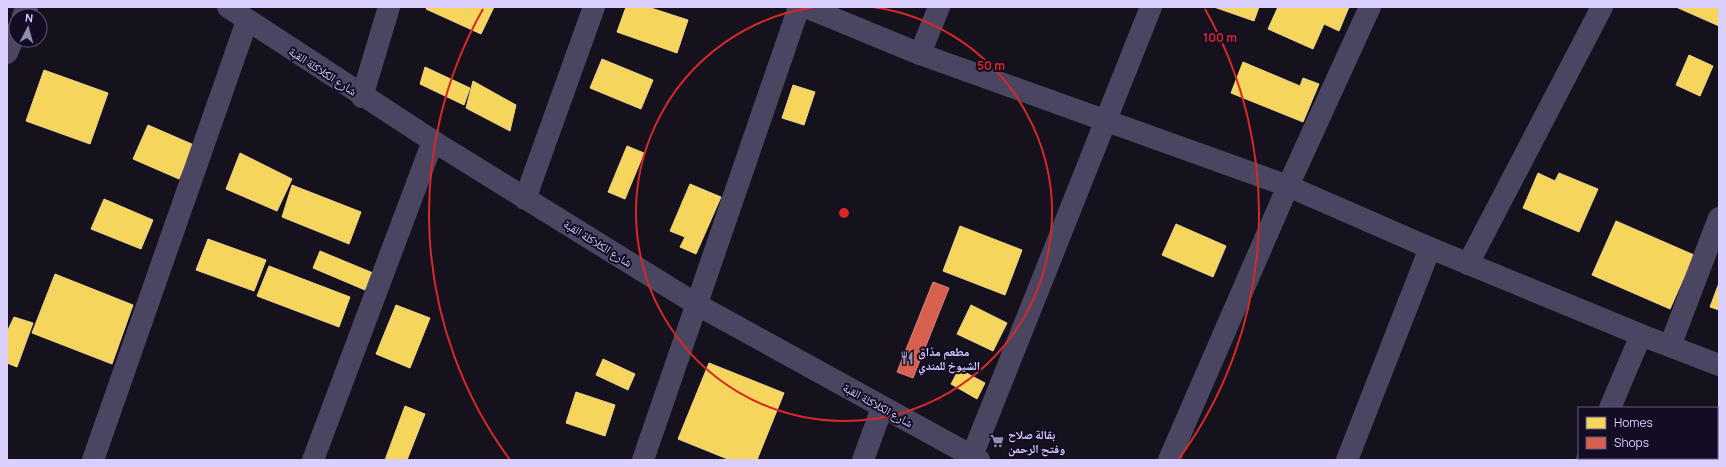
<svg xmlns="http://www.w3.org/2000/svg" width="1726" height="467" viewBox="0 0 1726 467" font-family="Manrope,'Noto Naskh Arabic',sans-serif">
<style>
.homes{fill:#f6d55c;stroke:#eed38d}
.shops{fill:#d6604d;stroke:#d78182}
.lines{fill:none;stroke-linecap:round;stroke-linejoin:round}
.street{stroke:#4a4560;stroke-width:22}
.ring{fill:none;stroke:#d62828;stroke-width:2}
.labels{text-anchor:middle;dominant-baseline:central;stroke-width:4;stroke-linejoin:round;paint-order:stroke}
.street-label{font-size:12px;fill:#dacfff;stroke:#130c24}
.poi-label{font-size:12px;font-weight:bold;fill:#dacfff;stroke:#130c24;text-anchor:start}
.centre{fill:#d62828;stroke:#130c24;stroke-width:2}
.ring-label{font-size:12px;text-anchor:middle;font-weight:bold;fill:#d62828;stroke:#130c24;stroke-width:4;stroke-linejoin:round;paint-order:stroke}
</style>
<rect width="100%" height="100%" fill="#15121e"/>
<g class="homes">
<path d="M 427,7 L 494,7 L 481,34 L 426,9 Z"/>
<path d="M 626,7 L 648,7 L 688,20 L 677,53 L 617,32 Z"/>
<path d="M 1214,7 L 1259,7 L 1254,21 Z"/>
<path d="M 1278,7 L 1349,7 L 1339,31 L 1324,24 L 1313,49 L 1268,29 Z"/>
<path d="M 1676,7 L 1719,7 L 1719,26 Z"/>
<path d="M 1689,55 L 1713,66 L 1700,96 L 1676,85 Z"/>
<path d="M 602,59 L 653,80 L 641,109 L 590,88 Z"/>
<path d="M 1243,62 L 1300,86 L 1303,78 L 1319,84 L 1303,122 L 1231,93 Z"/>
<path d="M 425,67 L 470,88 L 464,105 L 420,84 Z"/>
<path d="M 44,70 L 108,93 L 90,144 L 26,121 Z"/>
<path d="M 473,81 L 516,105 L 510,131 L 466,108 Z"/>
<path d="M 793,85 L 815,92 L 804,125 L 782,118 Z"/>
<path d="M 148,125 L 194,145 L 179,179 L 133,159 Z"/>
<path d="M 627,146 L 644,153 L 625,199 L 608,192 Z"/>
<path d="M 240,153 L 292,179 L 277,211 L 226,189 Z"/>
<path d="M 1538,173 L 1555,181 L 1559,173 L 1598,189 L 1579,232 L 1523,208 Z"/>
<path d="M 690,184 L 721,197 L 696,254 L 680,247 L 685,237 L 670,231 Z"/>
<path d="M 292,185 L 361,212 L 349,244 L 282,217 Z"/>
<path d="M 104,199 L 153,220 L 141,249 L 91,229 Z"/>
<path d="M 1616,221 L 1694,255 L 1670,309 L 1592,275 Z"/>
<path d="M 1176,224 L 1226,246 L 1213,277 L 1162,255 Z"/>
<path d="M 960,226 L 1022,250 L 1005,295 L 943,271 Z"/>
<path d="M 208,239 L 266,260 L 254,291 L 196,270 Z"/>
<path d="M 320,251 L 373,273 L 365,290 L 313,268 Z"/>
<path d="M 269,266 L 350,297 L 339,327 L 257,296 Z"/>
<path d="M 55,274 L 133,305 L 112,364 L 32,333 Z"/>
<path d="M 1719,283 L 1719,310 L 1710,307 Z"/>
<path d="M 396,305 L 430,318 L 410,368 L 376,354 Z"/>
<path d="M 971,305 L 1007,323 L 993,351 L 957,334 Z"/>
<path d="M 14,317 L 33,323 L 17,367 L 7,363 L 7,332 Z"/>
<path d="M 603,359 L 635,374 L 628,390 L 596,375 Z"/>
<path d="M 709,363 L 784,393 L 757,460 L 730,460 L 678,439 Z"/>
<path d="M 959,369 L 985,383 L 977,399 L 951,384 Z"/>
<path d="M 576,392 L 615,405 L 605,436 L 566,423 Z"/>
<path d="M 405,406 L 425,414 L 407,460 L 385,460 Z"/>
</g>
<path class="shops" d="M 933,282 L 949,288 L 913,378 L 897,372 Z"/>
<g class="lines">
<g class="street">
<path d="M 228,7 L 433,141 L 696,304 L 979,460"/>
<path d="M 806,7 L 920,54 L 1288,186 L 1430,248 L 1641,335 L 1719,365"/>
<path d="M 23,16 L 27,7"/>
<path d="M 7,53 L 16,32"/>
<path d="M 920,54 L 939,7"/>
<path d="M 362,97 L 389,7"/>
<path d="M 525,199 L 594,7"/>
<path d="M 1468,264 L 1602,7"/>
<path d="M 1670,346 L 1719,218"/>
<path d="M 1610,408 L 1641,335"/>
<path d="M 972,456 L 1151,7"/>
<path d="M 93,460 L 247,21"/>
<path d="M 313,460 L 433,141"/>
<path d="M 643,460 L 799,7"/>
<path d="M 863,460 L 882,408"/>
<path d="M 1169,460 L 1288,186 L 1370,7"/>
<path d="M 1347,460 L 1430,248"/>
<path d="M 1587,460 L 1588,458"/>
</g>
</g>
<g class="ring">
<path d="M873 7A208 208 0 1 1 815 7"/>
<path d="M510 460A415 415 0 0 1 483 9M1205 9A415 415 0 0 1 1178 460"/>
</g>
<defs>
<g id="restaurant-bare" transform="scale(1.08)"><path d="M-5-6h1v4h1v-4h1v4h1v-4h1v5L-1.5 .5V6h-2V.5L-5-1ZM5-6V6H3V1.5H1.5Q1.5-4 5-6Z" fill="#958db0" stroke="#130c24" stroke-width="2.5" paint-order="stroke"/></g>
<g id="supermarket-bare" transform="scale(1.08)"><path d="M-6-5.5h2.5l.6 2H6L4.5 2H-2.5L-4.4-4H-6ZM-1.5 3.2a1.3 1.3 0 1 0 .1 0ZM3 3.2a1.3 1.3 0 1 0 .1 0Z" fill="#958db0" stroke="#130c24" stroke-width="2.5" paint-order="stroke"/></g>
</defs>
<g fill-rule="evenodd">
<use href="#restaurant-bare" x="907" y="358"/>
<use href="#supermarket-bare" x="997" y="441"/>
</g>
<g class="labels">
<g class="street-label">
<text transform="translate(323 71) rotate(33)">شارع الكلاكلة القبة</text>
<text transform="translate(598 243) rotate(32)">شارع الكلاكلة القبة</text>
<text transform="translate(878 405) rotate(29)">شارع الكلاكلة القبة</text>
</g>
<g class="poi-label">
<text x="918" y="351">مطعم مذاق<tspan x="918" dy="14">الشيوخ للمندي</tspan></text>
<text x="1008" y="434">بقالة صلاح<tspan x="1008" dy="14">وفتح الرحمن</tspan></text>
</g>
</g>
<circle cx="844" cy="213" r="6" class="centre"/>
<g class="ring-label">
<text x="1220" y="42">100 m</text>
<text x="991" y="70">50 m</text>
</g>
<rect width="1726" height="467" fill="none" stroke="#dacfff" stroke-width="16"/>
<rect x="1578" y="407" width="140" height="52" fill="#130c24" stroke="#635a7c"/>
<rect x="1586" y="417" width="20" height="12" fill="#f6d55c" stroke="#635a7c"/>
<text x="1614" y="427" font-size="12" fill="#dacfff">Homes</text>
<rect x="1586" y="437" width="20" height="12" fill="#d6604d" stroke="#635a7c"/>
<text x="1614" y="447" font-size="12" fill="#dacfff">Shops</text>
<g transform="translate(28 28) rotate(6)"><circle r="19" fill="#130c24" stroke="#635a7c"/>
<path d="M0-3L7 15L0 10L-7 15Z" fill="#958db0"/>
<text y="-6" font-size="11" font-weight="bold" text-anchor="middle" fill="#dacfff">N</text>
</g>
</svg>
